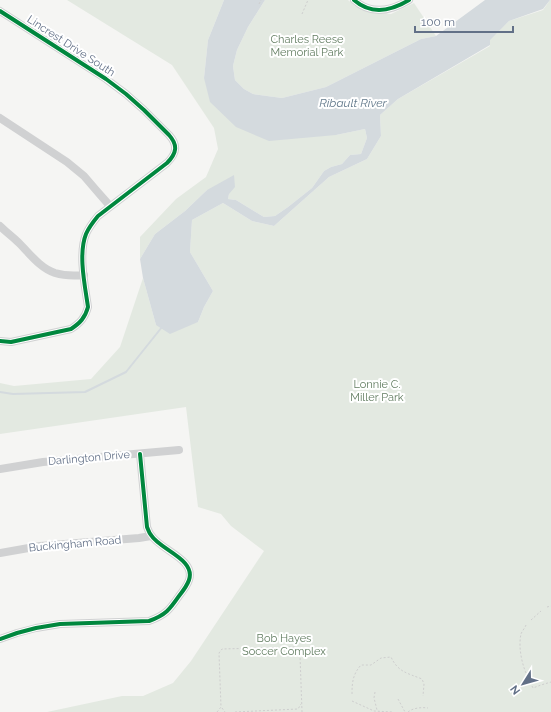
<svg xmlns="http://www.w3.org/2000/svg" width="551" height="712" viewBox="0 0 551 712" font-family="Raleway,sans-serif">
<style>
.green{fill:#e3e9e1}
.water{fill:#d4dade}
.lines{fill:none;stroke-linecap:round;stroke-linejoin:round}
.stream{stroke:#d4dade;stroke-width:2}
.path{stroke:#cecece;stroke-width:1;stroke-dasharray:2 2;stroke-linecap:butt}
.minor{stroke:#d0d1d2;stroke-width:8}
.cycleway-casing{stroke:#fff;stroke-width:6}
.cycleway{stroke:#00873e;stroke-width:4}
.labels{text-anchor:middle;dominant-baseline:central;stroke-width:4;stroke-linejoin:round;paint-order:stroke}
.park-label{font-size:11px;fill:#627d61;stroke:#fff}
.street-label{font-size:11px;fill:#627087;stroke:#fff}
.water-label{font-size:12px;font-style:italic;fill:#62798b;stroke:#fff}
</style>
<rect width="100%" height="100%" fill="#f5f5f3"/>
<g class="green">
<path d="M 67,0 L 224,0 L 208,40 L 204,78 L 336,135 L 365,129 L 367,138 L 361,154 L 350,155 L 342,164 L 331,167 L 324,171 L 312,188 L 288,207 L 275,216 L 264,217 L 236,200 L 228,199 L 229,194 L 207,190 L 185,211 L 155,234 L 140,259 L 140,237 L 176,199 L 206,177 L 218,149 L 214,128 L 172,65 Z"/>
<path d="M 265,0 L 348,0 L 355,6 L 373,13 L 391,14 L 414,3 L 436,36 L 421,39 L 326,87 L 282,98 L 253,94 L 244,89 L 235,80 L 233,66 L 237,50 L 248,27 Z"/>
<path d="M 550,0 L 551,0 L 551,712 L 47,712 L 122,696 L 143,696 L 173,683 L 191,661 L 264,551 L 231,526 L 221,514 L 198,507 L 186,407 L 0,434 L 0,383 L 14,386 L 91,379 L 120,347 L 143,278 L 156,325 L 198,322 L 204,307 L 213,291 L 190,252 L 192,220 L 223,203 L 252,221 L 274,226 L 329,177 L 367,159 L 381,136 L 380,115 L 398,99 L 490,46 L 489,40 L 509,21 L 543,10 Z"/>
</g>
<path class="water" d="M 224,0 L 265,0 L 248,27 L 237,50 L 233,66 L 235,80 L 244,89 L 253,94 L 282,98 L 326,87 L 421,39 L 436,36 L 485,0 L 550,0 L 543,9 L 509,21 L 490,40 L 490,45 L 398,99 L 380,115 L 381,136 L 367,159 L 329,177 L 274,226 L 252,221 L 223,203 L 192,220 L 190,252 L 213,291 L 204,307 L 198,322 L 170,334 L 156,325 L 143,278 L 140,259 L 155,234 L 185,211 L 207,190 L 234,175 L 235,187 L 229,194 L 228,199 L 236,200 L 264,217 L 275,216 L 288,207 L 312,188 L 324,171 L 331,167 L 342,164 L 350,155 L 361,154 L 367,138 L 365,129 L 336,135 L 269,141 L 236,127 L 210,102 L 204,78 L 208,40 Z"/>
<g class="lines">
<path class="stream" d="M 0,392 L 13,394 L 85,392 L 126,372 L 162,327"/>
<g class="path">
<path d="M 259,4 L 261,0"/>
<path d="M 302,14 L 308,0"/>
<path d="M 547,607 L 551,606"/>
<path d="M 531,620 L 541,611"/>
<path d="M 526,625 C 525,628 522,631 521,634 C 518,647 522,667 529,679"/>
<path d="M 532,686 L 533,688 L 541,685 L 551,682"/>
<path d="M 375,692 L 374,698 L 377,710"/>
<path d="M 352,694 C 352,682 353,674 361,665 L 371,665 L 381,658 L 391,657 C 398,672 407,673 422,679 L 424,684 L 423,696"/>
<path d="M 398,699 L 405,712"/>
<path d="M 352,701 L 374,711 L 392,712"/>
<path d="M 222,708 L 225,712"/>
<path d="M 217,712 L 221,707 L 219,653 L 222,649 L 295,647 L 298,648 L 300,655 L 302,712"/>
<path d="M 235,712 L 298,709 L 301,704"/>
<path d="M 408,712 C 413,708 421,707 428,708"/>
</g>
<g class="minor">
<path d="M 354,0 C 371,15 391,11 409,0"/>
<path d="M 0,11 L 106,79 L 126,94 L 144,110 L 169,135 C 178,145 177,153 167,163 L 98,216 C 93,222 89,227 86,234 C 78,254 85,286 88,307 C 85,318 80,323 71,329 L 11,342 L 0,341"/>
<path d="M 0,118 L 67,162 L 84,176 L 96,190 L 110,206"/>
<path d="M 0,226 C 6,232 13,237 19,243 C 30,254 40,268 55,273 C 65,276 74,276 84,275"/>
<path d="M 0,469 L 43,462 L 179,450"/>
<path d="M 0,553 L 40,546 L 139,538 L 151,536"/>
<path d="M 0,639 L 17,633 L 36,628 L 60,624 L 149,621 C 166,615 170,609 179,596 C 183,591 187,586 189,580 C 196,559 160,550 151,535 C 149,533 148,529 147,527 L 140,454"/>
</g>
<g class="cycleway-casing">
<g id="cycleway">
<path d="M 354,0 C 371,15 391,11 409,0"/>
<path d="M 0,11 L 106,79 L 126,94 L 144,110 L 169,135 C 178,145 177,153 167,163 L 98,216 C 93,222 89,227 86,234 C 78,254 85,286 88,307 C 85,318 80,323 71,329 L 11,342 L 0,341"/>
<path d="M 0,639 L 17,633 L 36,628 L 60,624 L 149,621 C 166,615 170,609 179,596 C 183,591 187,586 189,580 C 196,559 160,550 151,535 C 149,533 148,529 147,527 L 140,454"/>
</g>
</g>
<use href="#cycleway" class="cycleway"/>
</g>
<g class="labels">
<g class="park-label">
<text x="307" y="39">Charles Reese<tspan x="307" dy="13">Memorial Park</tspan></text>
<text x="377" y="384">Lonnie C.<tspan x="377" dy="13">Miller Park</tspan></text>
<text x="284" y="638">Bob Hayes<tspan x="284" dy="13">Soccer Complex</tspan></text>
</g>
<g class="street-label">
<text transform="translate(71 46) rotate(33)">Lincrest Drive South</text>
<text transform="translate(89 458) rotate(-5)">Darlington Drive</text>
<text transform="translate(75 544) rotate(-5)">Buckingham Road</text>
</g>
<g class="water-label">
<text x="353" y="103">Ribault River</text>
</g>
</g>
<g transform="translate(523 684) rotate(233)" stroke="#ffffff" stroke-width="3" paint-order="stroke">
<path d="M0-3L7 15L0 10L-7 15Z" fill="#627087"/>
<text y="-6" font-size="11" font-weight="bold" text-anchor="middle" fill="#627087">N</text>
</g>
<path d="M415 26v6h98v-6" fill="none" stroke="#627087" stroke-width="2"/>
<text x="421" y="26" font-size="12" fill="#627087" stroke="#ffffff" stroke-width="3" paint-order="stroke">100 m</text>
</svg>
